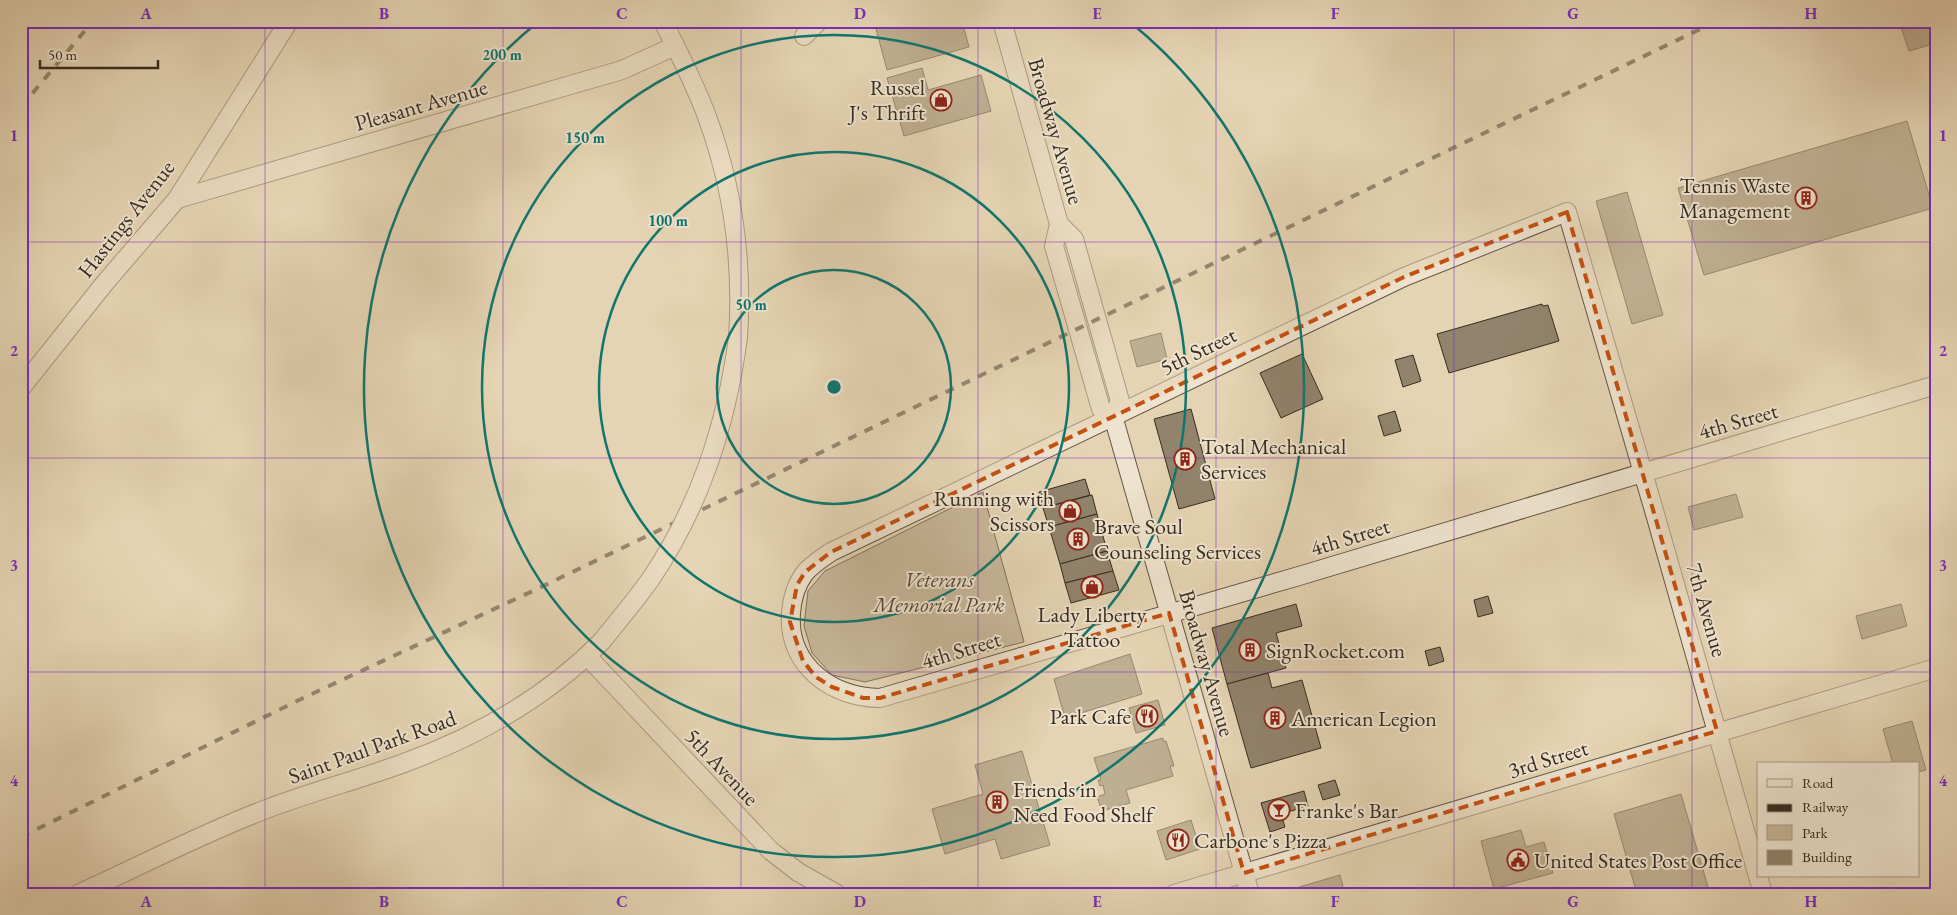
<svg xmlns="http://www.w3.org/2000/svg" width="1957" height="915" viewBox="0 0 1957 915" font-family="'EB Garamond',serif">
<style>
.green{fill:#c7b79a;stroke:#7f725d}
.building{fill:#91836c;stroke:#372c20}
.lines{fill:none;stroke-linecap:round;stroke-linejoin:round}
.minor-casing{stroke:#625645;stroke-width:20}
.minor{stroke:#eee3ce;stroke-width:18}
.rail{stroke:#372c20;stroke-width:4;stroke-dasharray:9 9;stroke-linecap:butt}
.minor-bridge-casing{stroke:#625645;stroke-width:20;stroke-linecap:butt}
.minor-bridge{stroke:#eee3ce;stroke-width:18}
.marked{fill:none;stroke:#c55010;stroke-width:4;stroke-dasharray:10 6;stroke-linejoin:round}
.grid{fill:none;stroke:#7b2cbf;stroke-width:1;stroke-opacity:0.55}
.ring{fill:none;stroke:#0f766e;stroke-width:2.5}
.labels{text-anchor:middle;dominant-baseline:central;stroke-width:4;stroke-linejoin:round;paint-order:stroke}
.poi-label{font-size:22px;fill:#372c20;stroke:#eee3ce;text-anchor:start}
.street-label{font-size:22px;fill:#372c20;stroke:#eee3ce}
.park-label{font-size:22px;font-style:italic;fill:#544838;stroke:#eee3ce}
.centre{fill:#0f766e;stroke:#eee3ce;stroke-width:2.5}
.ring-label{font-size:15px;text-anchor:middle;font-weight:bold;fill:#0f766e;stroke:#eee3ce;stroke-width:4;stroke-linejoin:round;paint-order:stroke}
.neatline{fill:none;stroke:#7b2cbf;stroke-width:2}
.grid-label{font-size:16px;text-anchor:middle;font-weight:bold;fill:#7b2cbf}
</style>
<rect width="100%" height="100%" fill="#e5d4b3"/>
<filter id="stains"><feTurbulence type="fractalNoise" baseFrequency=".004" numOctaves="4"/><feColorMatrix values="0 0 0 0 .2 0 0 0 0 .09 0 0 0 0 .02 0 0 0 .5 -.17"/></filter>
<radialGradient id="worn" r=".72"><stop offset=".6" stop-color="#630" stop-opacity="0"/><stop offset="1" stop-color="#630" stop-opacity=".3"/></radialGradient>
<path class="green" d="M 983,492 L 1024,642 L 865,682 L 832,675 L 812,653 L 804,626 L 808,591 L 825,571 Z"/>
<g class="building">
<path d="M 905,21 L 962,21 L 969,47 L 887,70 L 876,29 Z"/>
<path d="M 1899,21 L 1936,21 L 1936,43 L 1909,51 Z"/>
<path d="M 922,68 L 928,90 L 981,75 L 991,111 L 904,136 L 887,78 Z"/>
<path d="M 1907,121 L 1933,208 L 1704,275 L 1678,188 Z"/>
<path d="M 1627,192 L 1663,315 L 1632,324 L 1596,201 Z"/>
<path d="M 1542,304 L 1543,306 L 1548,305 L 1559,341 L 1449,373 L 1437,334 Z"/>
<path d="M 1161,333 L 1167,359 L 1137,367 L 1130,341 Z"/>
<path d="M 1302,354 L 1323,399 L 1281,418 L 1260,373 Z"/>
<path d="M 1413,355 L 1421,381 L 1403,387 L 1395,360 Z"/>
<path d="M 1191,409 L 1215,499 L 1179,509 L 1154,419 Z"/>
<path d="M 1395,411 L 1401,431 L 1384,436 L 1378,416 Z"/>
<path d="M 1085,479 L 1090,495 L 1043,508 L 1039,492 Z"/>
<path d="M 1736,494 L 1743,517 L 1694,530 L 1688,507 Z"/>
<path d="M 1092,495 L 1097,514 L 1049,527 L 1043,508 Z"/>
<path d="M 1097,514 L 1107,551 L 1060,564 L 1049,527 Z"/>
<path d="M 1107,551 L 1113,571 L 1065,583 L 1060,564 Z"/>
<path d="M 1113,571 L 1119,590 L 1071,603 L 1065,583 Z"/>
<path d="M 1488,596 L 1493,613 L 1478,617 L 1474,600 Z"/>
<path d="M 1296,604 L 1302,626 L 1276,633 L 1286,668 L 1227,684 L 1212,628 Z"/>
<path d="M 1901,604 L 1907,626 L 1862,639 L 1856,616 Z"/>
<path d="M 1440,647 L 1444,661 L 1429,666 L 1425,651 Z"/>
<path d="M 1130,654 L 1142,694 L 1065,718 L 1054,679 Z"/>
<path d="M 1268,673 L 1272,688 L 1302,680 L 1321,748 L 1251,768 L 1227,684 Z"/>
<path d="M 1158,700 L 1165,725 L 1136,733 L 1129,708 Z"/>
<path d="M 1912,721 L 1926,770 L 1918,772 L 1918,764 L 1893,764 L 1883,729 Z"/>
<path d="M 1163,738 L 1163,741 L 1166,741 L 1174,766 L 1170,766 L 1173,776 L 1126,790 L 1130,803 L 1102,811 L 1097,797 L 1105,794 L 1103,785 L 1100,786 L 1098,780 L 1101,780 L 1094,758 Z"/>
<path d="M 1022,751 L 1050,845 L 1001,859 L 995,839 L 945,854 L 932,809 L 983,794 L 975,765 Z"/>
<path d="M 1335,780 L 1340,795 L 1323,800 L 1318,785 Z"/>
<path d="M 1304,791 L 1308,806 L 1281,814 L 1285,827 L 1270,832 L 1261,803 Z"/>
<path d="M 1681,794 L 1710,894 L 1637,894 L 1614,814 Z"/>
<path d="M 1191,820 L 1200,849 L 1166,860 L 1157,831 Z"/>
<path d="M 1521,830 L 1526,847 L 1544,842 L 1553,873 L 1494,889 L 1481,841 Z"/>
<path d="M 1340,875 L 1345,894 L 1287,894 L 1286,891 Z"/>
</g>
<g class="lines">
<g class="minor-casing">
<g id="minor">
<path d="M 663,21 C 678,52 694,82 706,114 C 733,186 743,262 738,338"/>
<path d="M 1002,21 L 1059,224 L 1054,246 L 1101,409 L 1113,416"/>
<path d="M 804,36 L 819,21"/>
<path d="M 177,199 L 622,70 L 675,46"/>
<path d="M 1059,224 L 1074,239 L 1120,401 L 1113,416 L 1250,894"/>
<path d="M 21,388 L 104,284 L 177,199 L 289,21"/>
<path d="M 587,656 L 771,851 L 798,872 L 837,894"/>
<path d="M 78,894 C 140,866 201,834 264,810 C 310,792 358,780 404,763 C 478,736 547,697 602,641"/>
<path d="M 1174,894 L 1936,668"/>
<path d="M 1763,894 C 1699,666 1634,439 1567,212 L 1404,277 L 831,552 C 822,558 811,565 804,574 C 796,585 792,599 791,613 C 787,665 832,698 880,698 L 1299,576 L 1936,385"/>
</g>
</g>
<use href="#minor" class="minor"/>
<g class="rail">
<path d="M 21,107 L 93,21"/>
<path d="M 21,837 L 299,700 L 537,589 L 1717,21"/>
</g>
<g class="minor-bridge-casing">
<path id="minor-bridge" d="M 602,641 C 618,621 635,601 650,580 C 700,506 726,426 738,338"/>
</g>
<use href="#minor-bridge" class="minor-bridge"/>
</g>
<path d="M0 0H1957V915H0ZM 1567,212 L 1717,731 L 1244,873 L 1169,613 L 880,698 L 863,698 L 832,687 L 816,677 L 803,661 L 790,622 L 797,585 L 805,572 L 831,552 L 1404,277 Z" fill="#e5d4b3" fill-opacity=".55" fill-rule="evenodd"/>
<path class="marked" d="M 1567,212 L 1717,731 L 1244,873 L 1169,613 L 880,698 L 863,698 L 832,687 L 816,677 L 803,661 L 790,622 L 797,585 L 805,572 L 831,552 L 1404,277 Z"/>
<path class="grid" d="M 265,21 L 265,894M 503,21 L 503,894M 741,21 L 741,894M 978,21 L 978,894M 1216,21 L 1216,894M 1454,21 L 1454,894M 1692,21 L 1692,894M 21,242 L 1936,242M 21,458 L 1936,458M 21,672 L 1936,672"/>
<g class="ring">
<circle cx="834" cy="387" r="117"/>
<circle cx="834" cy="387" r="235"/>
<circle cx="834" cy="387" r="352"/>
<path d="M1130 22A470 470 0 1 1 538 22"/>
</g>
<defs>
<g id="shop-ring" transform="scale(1.125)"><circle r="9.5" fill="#eee3ce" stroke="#8f2418" stroke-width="1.5"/><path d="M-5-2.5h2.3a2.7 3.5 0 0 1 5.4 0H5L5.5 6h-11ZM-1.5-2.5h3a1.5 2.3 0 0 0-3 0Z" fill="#8f2418"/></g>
<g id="building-ring" transform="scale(1.125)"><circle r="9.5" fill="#eee3ce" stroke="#8f2418" stroke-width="1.5"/><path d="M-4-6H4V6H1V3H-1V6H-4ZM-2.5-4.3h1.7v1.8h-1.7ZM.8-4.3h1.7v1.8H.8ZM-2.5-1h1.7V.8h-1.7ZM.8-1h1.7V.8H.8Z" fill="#8f2418"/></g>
<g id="restaurant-ring" transform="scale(1.125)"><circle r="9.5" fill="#eee3ce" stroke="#8f2418" stroke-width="1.5"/><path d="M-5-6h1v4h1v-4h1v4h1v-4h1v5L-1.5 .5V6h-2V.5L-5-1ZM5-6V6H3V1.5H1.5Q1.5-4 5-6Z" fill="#8f2418"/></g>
<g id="bar-ring" transform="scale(1.125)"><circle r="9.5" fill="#eee3ce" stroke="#8f2418" stroke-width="1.5"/><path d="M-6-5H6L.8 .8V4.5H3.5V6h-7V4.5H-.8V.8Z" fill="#8f2418"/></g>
<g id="civic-ring" transform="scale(1.125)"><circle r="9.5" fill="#eee3ce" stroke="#8f2418" stroke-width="1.5"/><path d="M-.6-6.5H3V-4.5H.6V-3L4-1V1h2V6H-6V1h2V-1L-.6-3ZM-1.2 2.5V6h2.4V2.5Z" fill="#8f2418"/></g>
</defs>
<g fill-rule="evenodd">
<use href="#shop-ring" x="941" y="100"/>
<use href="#building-ring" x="1806" y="198"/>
<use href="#building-ring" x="1185" y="459"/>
<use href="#shop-ring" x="1070" y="511"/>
<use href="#building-ring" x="1078" y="539"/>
<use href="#shop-ring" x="1092" y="587"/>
<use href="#building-ring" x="1250" y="650"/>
<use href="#restaurant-ring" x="1147" y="716"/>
<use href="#building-ring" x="1275" y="718"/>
<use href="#building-ring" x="997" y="802"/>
<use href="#bar-ring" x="1279" y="810"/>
<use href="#restaurant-ring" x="1178" y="840"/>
<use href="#civic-ring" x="1518" y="860"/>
</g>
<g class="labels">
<g class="poi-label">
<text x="925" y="87" text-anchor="end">Russel<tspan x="925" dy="25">J's Thrift</tspan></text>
<text x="1790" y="185" text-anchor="end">Tennis Waste<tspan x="1790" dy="25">Management</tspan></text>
<text x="1201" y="446">Total Mechanical<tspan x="1201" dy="25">Services</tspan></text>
<text x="1054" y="498" text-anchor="end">Running with<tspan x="1054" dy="25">Scissors</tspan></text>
<text x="1094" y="526">Brave Soul<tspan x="1094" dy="25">Counseling Services</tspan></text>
<text x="1092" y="614" text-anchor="middle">Lady Liberty<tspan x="1092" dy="25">Tattoo</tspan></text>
<text x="1266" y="650">SignRocket.com</text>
<text x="1131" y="716" text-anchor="end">Park Cafe</text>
<text x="1291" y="718">American Legion</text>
<text x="1013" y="789">Friends in<tspan x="1013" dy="25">Need Food Shelf</tspan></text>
<text x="1295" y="810">Franke's Bar</text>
<text x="1194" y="840">Carbone's Pizza</text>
<text x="1534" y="860">United States Post Office</text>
</g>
<g class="street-label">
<text transform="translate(421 105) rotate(-16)">Pleasant Avenue</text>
<text transform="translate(1056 131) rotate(74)">Broadway Avenue</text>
<text transform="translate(126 219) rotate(-52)">Hastings Avenue</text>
<text transform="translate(1198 351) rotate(-26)">5th Street</text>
<text transform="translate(1738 421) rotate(-16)">4th Street</text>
<text transform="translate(1350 537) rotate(-17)">4th Street</text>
<text transform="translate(1707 610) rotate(74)">7th Avenue</text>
<text transform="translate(961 650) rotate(-17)">4th Street</text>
<text transform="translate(1207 663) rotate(74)">Broadway Avenue</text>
<text transform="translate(372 747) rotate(-20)">Saint Paul Park Road</text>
<text transform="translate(1548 759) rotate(-17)">3rd Street</text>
<text transform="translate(722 767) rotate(47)">5th Avenue</text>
</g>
<g class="park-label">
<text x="939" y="579">Veterans<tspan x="939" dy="25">Memorial Park</tspan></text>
</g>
</g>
<circle cx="834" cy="387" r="8" class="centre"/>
<g class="ring-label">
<text x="502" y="60">200 m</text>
<text x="585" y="143">150 m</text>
<text x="668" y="226">100 m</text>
<text x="751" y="310">50 m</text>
</g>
<rect width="1957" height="915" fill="none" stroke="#e5d4b3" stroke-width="55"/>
<rect x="1757" y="762" width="162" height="115" fill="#eee3ce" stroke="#a59a88"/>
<rect x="1767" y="779" width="25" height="8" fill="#eee3ce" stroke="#a59a88"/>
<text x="1802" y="788" font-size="15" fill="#372c20">Road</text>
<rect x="1767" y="804" width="25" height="8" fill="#372c20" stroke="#a59a88"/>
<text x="1802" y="812" font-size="15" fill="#372c20">Railway</text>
<rect x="1767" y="825" width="25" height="15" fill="#c7b79a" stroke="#a59a88"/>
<text x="1802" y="838" font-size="15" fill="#372c20">Park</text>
<rect x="1767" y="850" width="25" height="15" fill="#91836c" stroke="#a59a88"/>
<text x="1802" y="862" font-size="15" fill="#372c20">Building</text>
<path d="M40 60v8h118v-8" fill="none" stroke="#372c20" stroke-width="2.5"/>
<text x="48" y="60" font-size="15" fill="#372c20" stroke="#eee3ce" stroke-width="4" paint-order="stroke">50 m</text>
<rect x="28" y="28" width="1902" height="860" class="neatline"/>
<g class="grid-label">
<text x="146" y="19">A</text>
<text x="384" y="19">B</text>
<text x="622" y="19">C</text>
<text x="860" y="19">D</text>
<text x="1097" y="19">E</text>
<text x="1335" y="19">F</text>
<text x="1573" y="19">G</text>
<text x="1811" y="19">H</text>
<text x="14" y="141">1</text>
<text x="1943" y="141">1</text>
<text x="14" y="356">2</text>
<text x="1943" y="356">2</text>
<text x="14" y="571">3</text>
<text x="1943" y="571">3</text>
<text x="14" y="786">4</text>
<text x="1943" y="786">4</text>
<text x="146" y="907">A</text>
<text x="384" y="907">B</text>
<text x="622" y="907">C</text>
<text x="860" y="907">D</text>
<text x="1097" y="907">E</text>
<text x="1335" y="907">F</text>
<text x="1573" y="907">G</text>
<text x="1811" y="907">H</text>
</g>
<rect width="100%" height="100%" filter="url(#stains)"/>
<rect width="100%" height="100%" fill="url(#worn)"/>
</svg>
